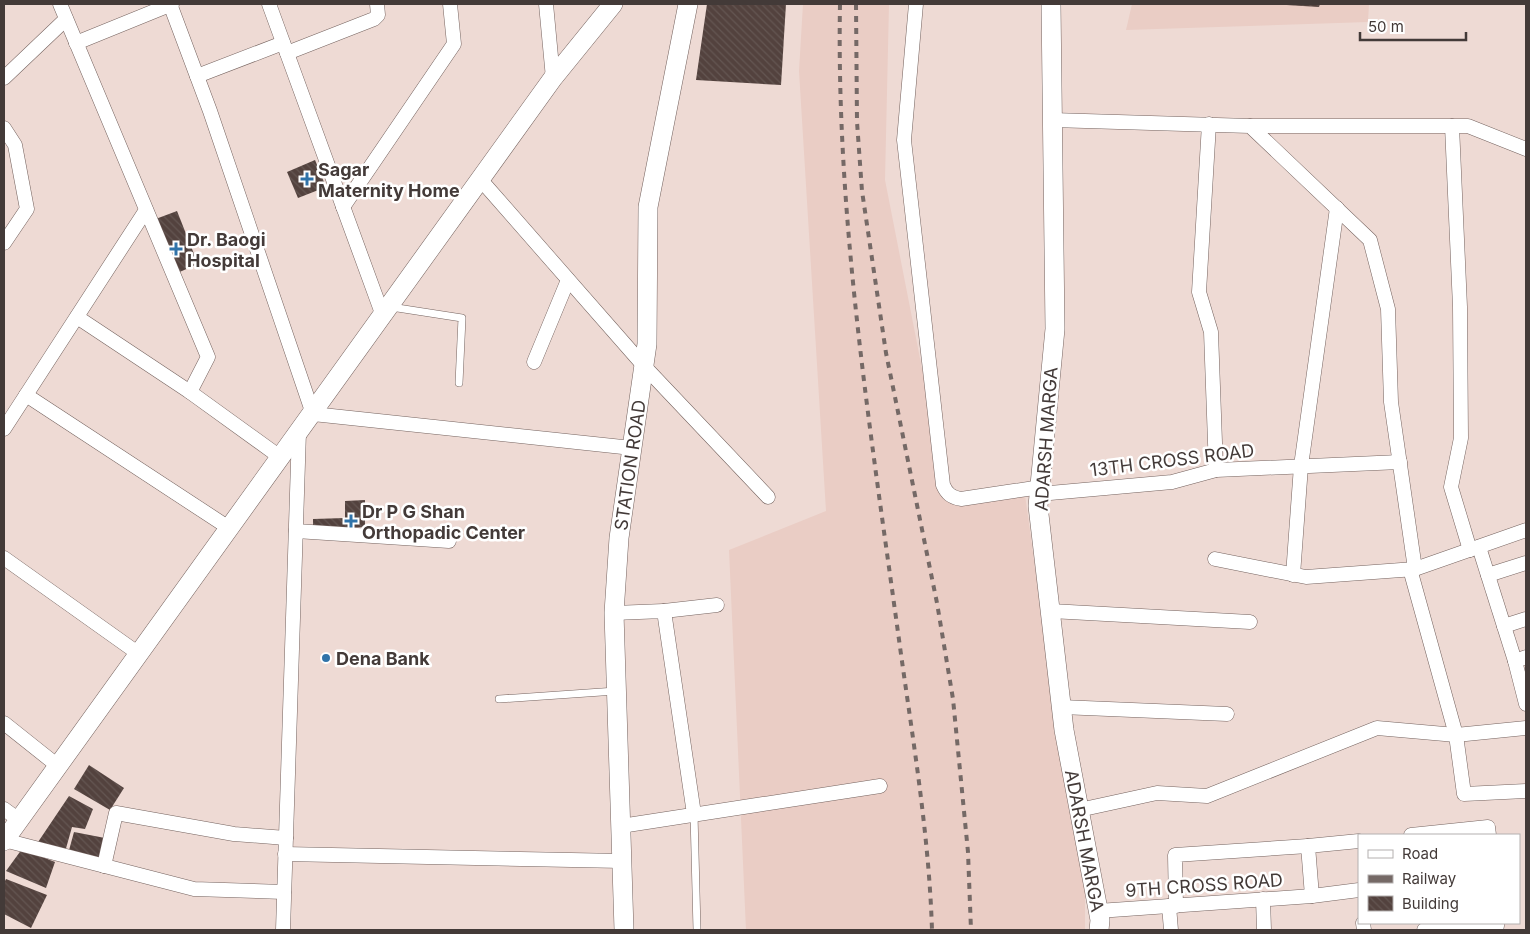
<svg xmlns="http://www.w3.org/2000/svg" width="1530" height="934" viewBox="0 0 1530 934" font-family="Inter,sans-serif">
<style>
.built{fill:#eacdc5}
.building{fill:url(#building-back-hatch)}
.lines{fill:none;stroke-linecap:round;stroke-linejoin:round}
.service-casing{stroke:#75635f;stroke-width:8}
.minor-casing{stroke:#75635f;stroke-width:15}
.secondary-casing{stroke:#75635f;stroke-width:20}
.service{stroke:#fff;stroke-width:7}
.minor{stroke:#fff;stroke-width:14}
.secondary{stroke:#fff;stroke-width:19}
.rail{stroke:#756966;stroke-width:4;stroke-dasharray:6 6;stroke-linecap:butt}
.poi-dot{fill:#3073a9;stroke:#fff;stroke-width:2}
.labels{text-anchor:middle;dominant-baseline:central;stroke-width:5;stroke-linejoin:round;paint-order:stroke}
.poi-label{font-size:18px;font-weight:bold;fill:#433a38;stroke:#fff;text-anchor:start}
.street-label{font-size:18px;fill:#433a38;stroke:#fff}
</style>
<defs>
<pattern id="building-back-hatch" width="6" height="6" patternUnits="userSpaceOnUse" patternTransform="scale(1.25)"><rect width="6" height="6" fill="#53423e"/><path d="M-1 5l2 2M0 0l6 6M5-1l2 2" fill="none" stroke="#645652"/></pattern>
</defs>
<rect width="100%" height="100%" fill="#eedad4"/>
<g class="built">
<path d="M 803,4 L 889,4 L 885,180 L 946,491 L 1025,495 L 1068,805 L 1085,885 L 1085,930 L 746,930 L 729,550 L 826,511 L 799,71 Z"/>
<path d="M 1132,4 L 1369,4 L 1368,22 L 1126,30 Z"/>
</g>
<g class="building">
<path d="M 707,4 L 786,4 L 781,85 L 696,80 Z"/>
<path d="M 1270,4 L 1320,4 L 1319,7 Z"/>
<path d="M 315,160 L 326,187 L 298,198 L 287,172 Z"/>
<path d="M 177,211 L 198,264 L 175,274 L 153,220 Z"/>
<path d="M 365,500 L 365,527 L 313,529 L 313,519 L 345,518 L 345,501 Z"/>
<path d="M 89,765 L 124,788 L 110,810 L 74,789 Z"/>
<path d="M 69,796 L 93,809 L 85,829 L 72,827 L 65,852 L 36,845 Z"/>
<path d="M 74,832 L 105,838 L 99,862 L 68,854 Z"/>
<path d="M 22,849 L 55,862 L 46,888 L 6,871 Z"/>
<path d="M 6,879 L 47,895 L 31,928 L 4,914 L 4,883 Z"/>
</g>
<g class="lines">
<g class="service-casing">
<g id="service">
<path d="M 391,307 L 462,318 L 459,383"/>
<path d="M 499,699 L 616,691"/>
<path d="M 694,814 L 697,930"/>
</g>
</g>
<g class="minor-casing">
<g id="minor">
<path d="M 60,4 L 208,357 L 190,392 L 280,457"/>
<path d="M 170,4 L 210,111 L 313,414 L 632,448"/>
<path d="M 269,4 L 383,316"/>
<path d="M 546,4 L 553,78"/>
<path d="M 916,4 L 904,140 L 943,485 C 947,494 951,497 961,499 L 1041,487"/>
<path d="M 76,43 L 172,4"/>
<path d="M 287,53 L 374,19 L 378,15 L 377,4"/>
<path d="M 197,76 L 283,43"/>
<path d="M 4,78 L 66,19"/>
<path d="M 1052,120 L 1250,126 L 1370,240 L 1388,309 L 1391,402 L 1415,569 L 1526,530"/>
<path d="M 1209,124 L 1199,292 L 1211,332 L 1216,470"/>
<path d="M 1250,126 L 1468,126 L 1526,149"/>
<path d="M 1452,126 L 1460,307 L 1461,438 L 1451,487 L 1470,550"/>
<path d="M 4,128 L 15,145 L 27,209 L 4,243"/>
<path d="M 480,179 L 644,366 L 768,497"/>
<path d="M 343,207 L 454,44 L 450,4"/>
<path d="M 77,317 L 190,392"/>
<path d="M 534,362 L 568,280"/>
<path d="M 26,395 L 229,528"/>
<path d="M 4,429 L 146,210"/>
<path d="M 1039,494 L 1172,482 L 1216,470 L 1400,462"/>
<path d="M 296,531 L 449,541"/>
<path d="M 1479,547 L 1515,661"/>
<path d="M 4,558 L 139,654"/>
<path d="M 1215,559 L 1306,577 L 1415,569"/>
<path d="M 1410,569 L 1456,735 L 1464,794 L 1526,791"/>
<path d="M 1293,575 L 1301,466 L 1337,208"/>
<path d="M 1488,575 L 1526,563"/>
<path d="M 664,611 L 717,605"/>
<path d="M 1051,611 L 1250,622"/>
<path d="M 614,613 L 664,611 L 694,814"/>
<path d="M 1504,626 L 1526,619"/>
<path d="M 1526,657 L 1515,661 L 1526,704"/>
<path d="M 1061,707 L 1227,714"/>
<path d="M 4,723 L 58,766"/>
<path d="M 4,809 L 19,820"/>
<path d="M 1079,810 L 1157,793 L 1207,796 L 1377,728 L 1456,735 L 1526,728"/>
<path d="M 621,826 L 880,786"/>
<path d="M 1411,835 L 1488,827 L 1489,835"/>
<path d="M 4,840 L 194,889 L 284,892"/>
<path d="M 285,854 L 622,861"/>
<path d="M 104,866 L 116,813 L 234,834 L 286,838"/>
<path d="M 1312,896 L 1308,846 L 1359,841"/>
<path d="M 1263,899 L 1264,930"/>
<path d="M 1169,906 L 1171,930"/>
<path d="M 1176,906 L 1175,855 L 1308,846"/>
<path d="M 1098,911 L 1312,896 L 1359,890"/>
<path d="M 1363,923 L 1364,930"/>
<path d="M 1479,927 L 1497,926 L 1497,923"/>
<path d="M 283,930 L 299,431"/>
<path d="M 1424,930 L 1479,927 L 1479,930"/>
</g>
</g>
<g class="secondary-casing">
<g id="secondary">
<path id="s1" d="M 1051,4 L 1055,329 L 1038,506 L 1064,730 L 1100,920 L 1099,930"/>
<path d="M 4,841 L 553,78 L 613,4"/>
<path id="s2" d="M 624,930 L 614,613 L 619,538 L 647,344 L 648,207 L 688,4"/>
</g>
</g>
<use href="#service" class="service"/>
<use href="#minor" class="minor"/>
<use href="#secondary" class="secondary"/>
<g class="rail">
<path d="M 840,4 C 836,219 871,434 900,647 C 913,741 929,835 932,930"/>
<path d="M 856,4 L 857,122 L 862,191 L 886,353 L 937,603 L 953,699 L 968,852 L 971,930"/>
</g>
</g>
<g class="poi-dot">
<path d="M304.5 171.5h5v5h5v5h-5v5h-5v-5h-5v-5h5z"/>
<path d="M173.5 241.5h5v5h5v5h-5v5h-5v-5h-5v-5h5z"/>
<path d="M348.5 513.5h5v5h5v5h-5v5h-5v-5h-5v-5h5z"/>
<circle cx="326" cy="658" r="5"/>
</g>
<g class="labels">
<g class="poi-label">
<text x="318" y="169">Sagar<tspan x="318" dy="21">Maternity Home</tspan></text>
<text x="187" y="239">Dr. Baogi<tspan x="187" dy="21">Hospital</tspan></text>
<text x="362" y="511">Dr P G Shan<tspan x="362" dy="21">Orthopadic Center</tspan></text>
<text x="336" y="658">Dena Bank</text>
</g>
<g class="street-label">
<text transform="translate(1046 439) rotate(-86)">ADARSH MARGA</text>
<text transform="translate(1172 460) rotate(-7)">13TH CROSS ROAD</text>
<text stroke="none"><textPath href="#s2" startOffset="466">STATION ROAD</textPath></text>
<text stroke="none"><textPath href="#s1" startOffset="841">ADARSH MARGA</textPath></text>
<text transform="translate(1204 885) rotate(-4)">9TH CROSS ROAD</text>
</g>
</g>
<rect width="1530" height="934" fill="none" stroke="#433a38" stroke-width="10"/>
<rect x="1358" y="834" width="162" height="90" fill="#ffffff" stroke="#b4b0af"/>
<rect x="1368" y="850" width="25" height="8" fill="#ffffff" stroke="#b4b0af"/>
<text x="1402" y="859" font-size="15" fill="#433a38">Road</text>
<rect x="1368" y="875" width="25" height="8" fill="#756966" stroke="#b4b0af"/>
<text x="1402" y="884" font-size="15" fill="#433a38">Railway</text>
<rect x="1368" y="896" width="25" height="15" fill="url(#building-back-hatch)" stroke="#b4b0af"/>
<text x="1402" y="909" font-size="15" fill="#433a38">Building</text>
<path d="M1360 32v8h106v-8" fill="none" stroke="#433a38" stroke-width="2.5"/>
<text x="1368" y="32" font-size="15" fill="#433a38" stroke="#ffffff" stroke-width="4" paint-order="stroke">50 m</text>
</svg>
